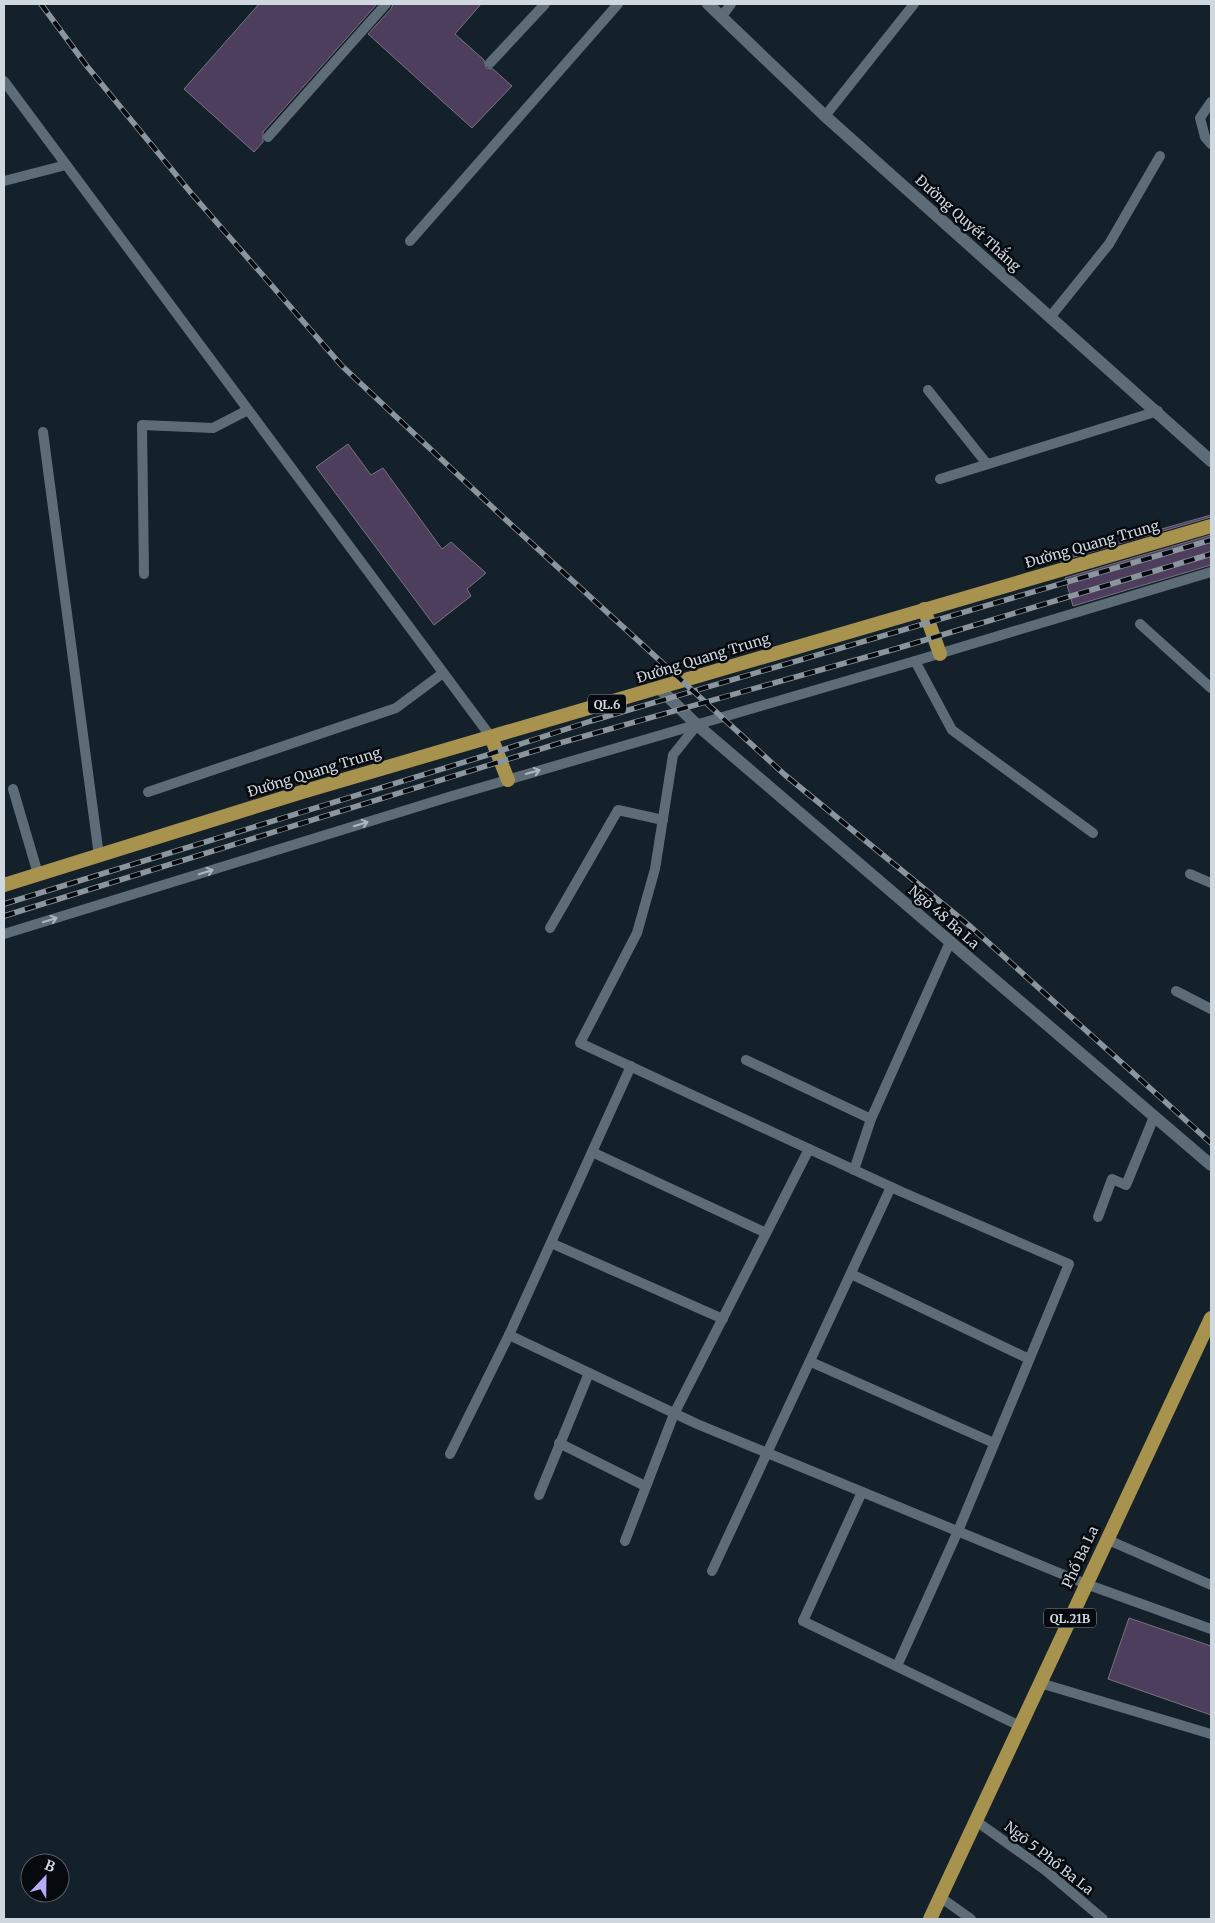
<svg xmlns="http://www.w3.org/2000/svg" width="1215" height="1923" viewBox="0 0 1215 1923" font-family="Merriweather,serif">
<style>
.building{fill:#4e3e5d;stroke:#797281}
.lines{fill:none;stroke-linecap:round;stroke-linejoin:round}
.service{stroke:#5e6c77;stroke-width:10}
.minor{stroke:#5e6c77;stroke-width:12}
.tertiary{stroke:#5e6c77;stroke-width:12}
.trunk{stroke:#a7934e;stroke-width:14}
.rail-casing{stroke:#8b959d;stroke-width:5.5}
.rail{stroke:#060a0e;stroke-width:4;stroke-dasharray:11;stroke-linecap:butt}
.oneway{stroke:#aeb8c0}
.labels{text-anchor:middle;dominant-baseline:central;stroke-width:5;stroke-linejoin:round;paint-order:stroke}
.shield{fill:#060a0e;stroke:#939aa0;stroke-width:1}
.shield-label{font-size:12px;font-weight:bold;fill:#d0d8df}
.street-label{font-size:14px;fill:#d0d8df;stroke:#060a0e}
</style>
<rect width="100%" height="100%" fill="#15212a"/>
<g class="building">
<path d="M 259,4 L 377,4 L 263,132 L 263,142 L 254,152 L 184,89 Z"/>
<path d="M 393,4 L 481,4 L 455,34 L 484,60 L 486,68 L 493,69 L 512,86 L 472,128 L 368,34 L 391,9 Z"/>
<path d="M 348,444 L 371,475 L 383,468 L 442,549 L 451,542 L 486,573 L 467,589 L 471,596 L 434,625 L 316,467 Z"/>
<path d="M 1211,515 L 1211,517 L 1060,561 L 1059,558 Z"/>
<path d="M 1211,535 L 1211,565 L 1073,606 L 1065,578 Z"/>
<path d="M 1129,1618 L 1211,1646 L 1211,1715 L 1108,1679 Z"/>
</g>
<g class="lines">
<g class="service">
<path d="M 722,16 L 731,4"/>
<path d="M 490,63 L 545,4"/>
<path d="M 4,81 L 491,737"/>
<path d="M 1211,102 L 1200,118 L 1205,137 L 1211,144"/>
<path d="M 825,116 L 914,4"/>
<path d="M 268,137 L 386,4"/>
<path d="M 4,181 L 66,165"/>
<path d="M 410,241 L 618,4"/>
<path d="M 1051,316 L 1109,244 L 1160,156"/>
<path d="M 928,390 L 987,464"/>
<path d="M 43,432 L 99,856"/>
<path d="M 940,479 L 1158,411"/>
<path d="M 144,574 L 142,425 L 213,428 L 248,410"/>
<path d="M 1140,624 L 1211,688"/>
<path d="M 915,661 L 952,730 L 1093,833"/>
<path d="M 697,725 L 673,755 L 655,869 L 637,933 L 580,1043 L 902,1192 L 1069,1264 L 958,1531 L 897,1666"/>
<path d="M 13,789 L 38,874"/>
<path d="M 148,792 L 396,708 L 443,673"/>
<path d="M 1190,874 L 1211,883"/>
<path d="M 550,928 L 618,810 L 663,820"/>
<path d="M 4,934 L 452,796 L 915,661 L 1211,572"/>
<path d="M 1176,991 L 1211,1009"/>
<path d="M 746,1060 L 871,1119 L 854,1170"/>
<path d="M 871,1119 L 950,942"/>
<path d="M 592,1152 L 766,1233"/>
<path d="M 1098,1217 L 1112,1179 L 1126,1185 L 1154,1117"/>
<path d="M 551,1243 L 723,1319"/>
<path d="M 851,1274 L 1029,1359"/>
<path d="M 509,1335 L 697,1424 L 1086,1584 L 1211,1629"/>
<path d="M 811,1362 L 994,1443"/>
<path d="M 559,1443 L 645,1486"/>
<path d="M 450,1454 L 509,1335 L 631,1066"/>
<path d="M 862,1492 L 803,1621 L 1020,1726"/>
<path d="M 539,1495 L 589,1373"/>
<path d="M 1106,1539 L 1211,1585"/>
<path d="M 625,1541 L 674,1414 L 809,1149"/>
<path d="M 712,1571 L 891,1187"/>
<path d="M 1040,1683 L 1211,1734"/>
<path d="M 976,1821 L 1045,1870 L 1103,1919"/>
<path d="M 940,1897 L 971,1919"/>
</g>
<path class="minor" d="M 660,689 L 697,725 L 1211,1165"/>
<path class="tertiary" d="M 708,4 L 825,116 L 1211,461"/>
<g class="trunk">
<path d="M 924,609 L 940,654"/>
<path d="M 491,737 L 508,780"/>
<path d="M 4,885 L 302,792 L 1211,526"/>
<path d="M 930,1919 L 1211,1318"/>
</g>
<g class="rail-casing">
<g id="rail">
<path d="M 41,4 L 86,65 L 191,193 L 342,366 L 505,519 L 785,775 L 971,927 L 1211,1143"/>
<path d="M 4,904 L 484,756 L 591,721 L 1211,540"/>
<path d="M 4,916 L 560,743 L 895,649 L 1211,554"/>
</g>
</g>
<use href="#rail" class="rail"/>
</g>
<defs><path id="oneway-shaft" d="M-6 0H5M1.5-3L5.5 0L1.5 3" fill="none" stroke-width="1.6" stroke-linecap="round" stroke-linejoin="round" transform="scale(1.25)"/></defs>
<g class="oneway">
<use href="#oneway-shaft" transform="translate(533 772) rotate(-16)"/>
<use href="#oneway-shaft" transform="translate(361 824) rotate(-17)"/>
<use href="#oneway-shaft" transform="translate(206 872) rotate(-17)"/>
<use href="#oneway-shaft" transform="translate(50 920) rotate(-17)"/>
</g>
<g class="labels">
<g class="shield">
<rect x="588" y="694.5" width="38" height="19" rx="4"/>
<rect x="1044" y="1608.5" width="52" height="19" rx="4"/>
</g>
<g class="shield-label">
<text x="607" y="704">QL.6</text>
<text x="1070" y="1618">QL.21B</text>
</g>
<g class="street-label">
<text transform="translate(968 223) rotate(42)">Đường Quyết Thắng</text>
<text transform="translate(1092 544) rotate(-16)">Đường Quang Trung</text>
<text transform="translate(703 658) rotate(-17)">Đường Quang Trung</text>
<text transform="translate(314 772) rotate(-17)">Đường Quang Trung</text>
<text transform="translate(944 917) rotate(41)">Ngõ 48 Ba La</text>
<text transform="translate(1080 1557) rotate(-65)">Phố Ba La</text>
<text transform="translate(1049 1858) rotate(38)">Ngõ 5 Phố Ba La</text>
</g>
</g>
<rect width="1215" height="1923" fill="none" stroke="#d0d8df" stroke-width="10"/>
<g transform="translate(45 1878) rotate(22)"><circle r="24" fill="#060a0e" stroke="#575c62"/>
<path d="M0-4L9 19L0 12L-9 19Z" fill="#b7abf8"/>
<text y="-8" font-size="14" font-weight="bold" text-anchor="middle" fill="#d0d8df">B</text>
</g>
</svg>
